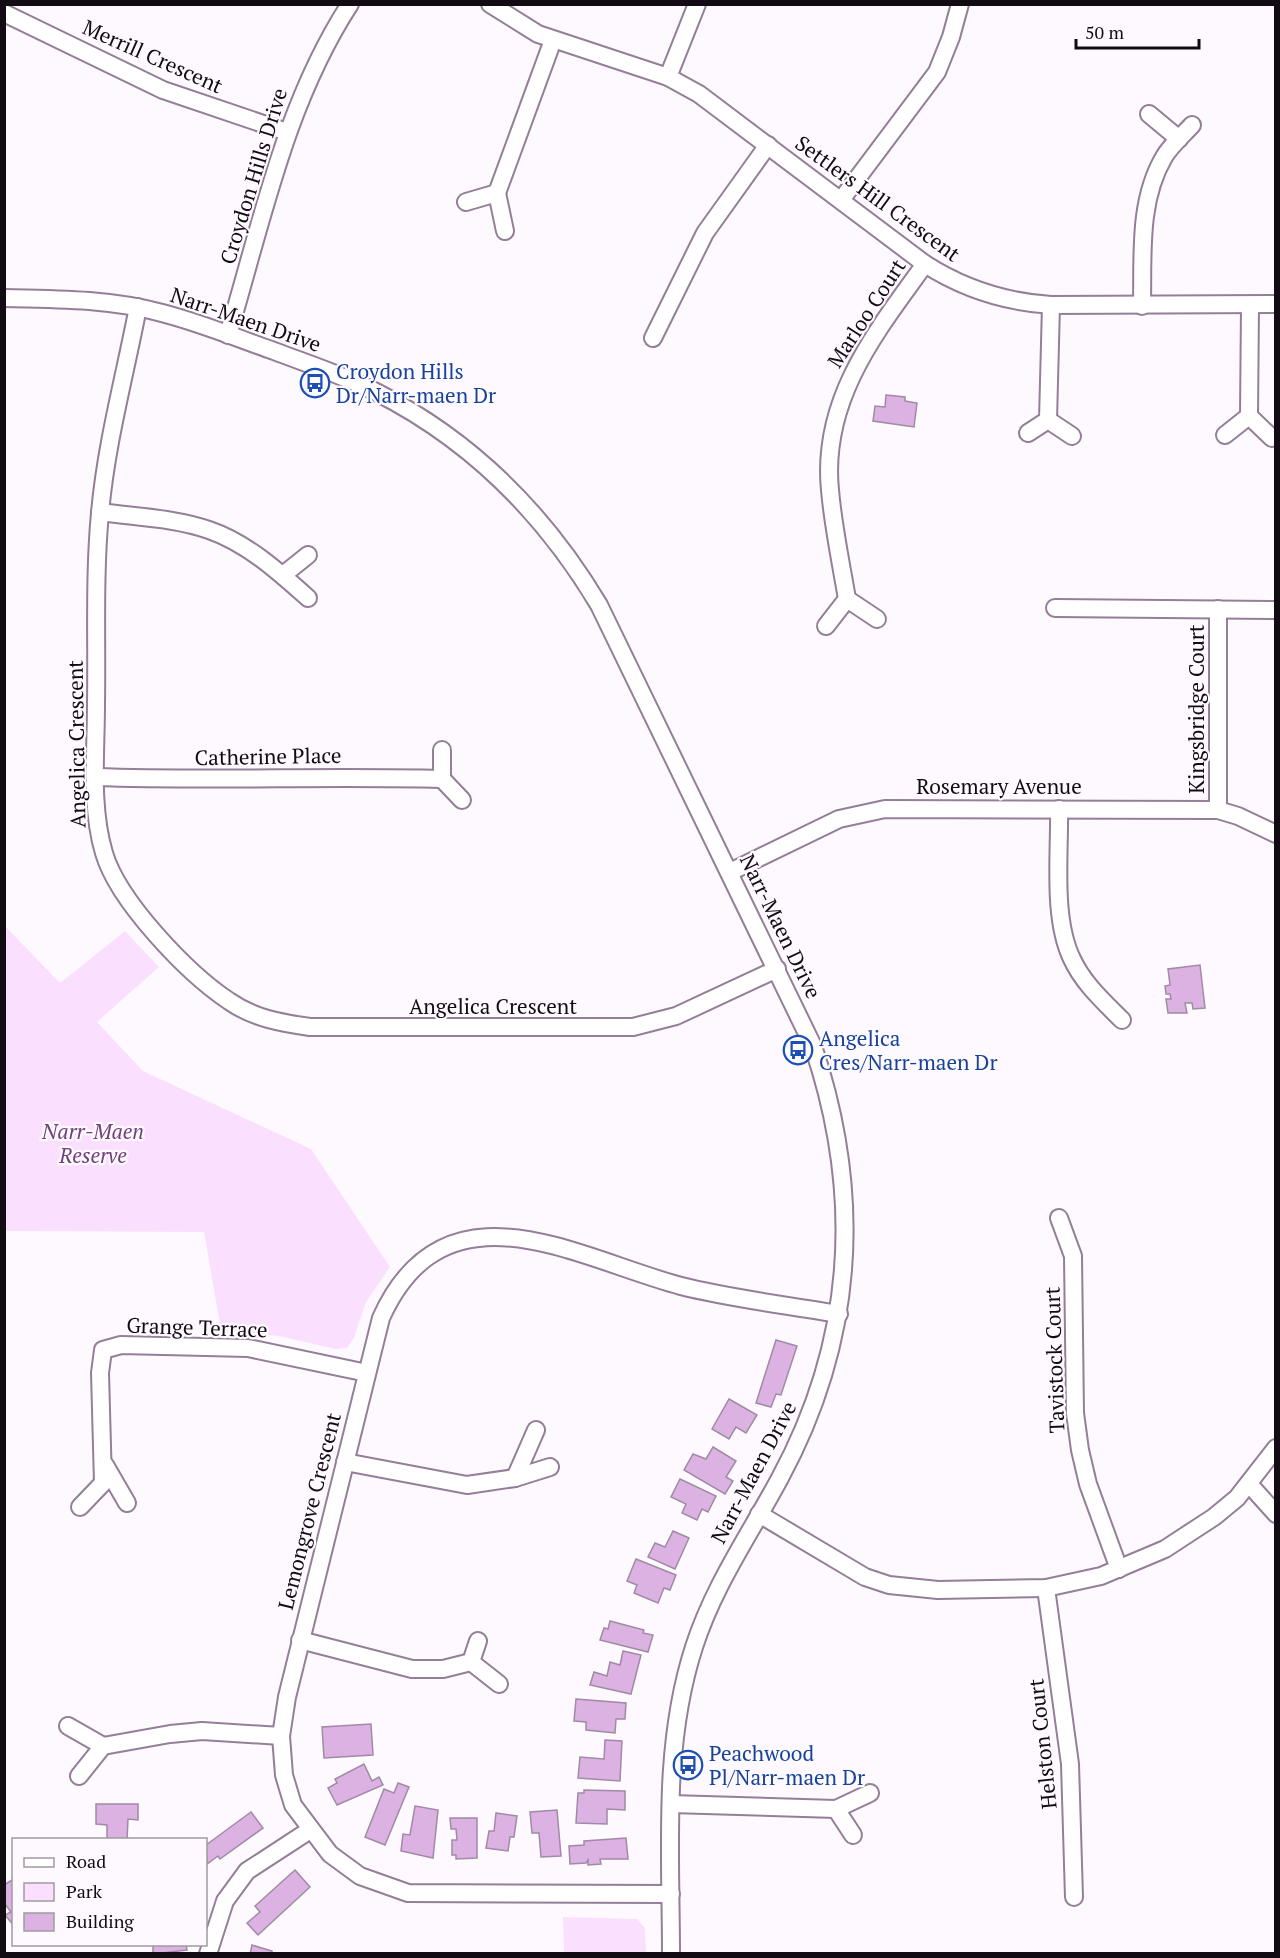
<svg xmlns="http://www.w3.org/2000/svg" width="1280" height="1958" viewBox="0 0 1280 1958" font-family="'PT Serif',serif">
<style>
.green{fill:#fae0fe}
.building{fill:#dbb2e2;stroke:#a08aa5;stroke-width:1.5}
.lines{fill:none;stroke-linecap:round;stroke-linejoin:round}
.street-casing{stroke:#947e98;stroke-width:20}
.street{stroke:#fff;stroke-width:16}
.labels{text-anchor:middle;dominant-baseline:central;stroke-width:4.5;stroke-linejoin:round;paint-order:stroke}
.street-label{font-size:21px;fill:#130b14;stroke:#fef9ff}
.transit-label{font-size:21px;fill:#164399;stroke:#fef9ff;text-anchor:start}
.park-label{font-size:21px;font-style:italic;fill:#713f7b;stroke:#fef9ff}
</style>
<rect width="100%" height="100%" fill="#fef9ff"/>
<g class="green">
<path d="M 4,925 L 60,983 L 125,931 L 159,967 L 97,1022 L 143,1071 L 311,1149 L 390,1267 L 366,1302 L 354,1338 L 347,1348 L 335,1349 L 279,1336 L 221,1330 L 204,1232 L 5,1231 Z"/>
<path d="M 563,1917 L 637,1919 L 645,1928 L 646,1953 L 564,1953 Z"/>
</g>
<g class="building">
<path d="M 886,395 L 905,397 L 905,401 L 917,403 L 914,427 L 873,421 L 875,406 L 885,407 Z"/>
<path d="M 1200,965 L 1205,1008 L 1193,1009 L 1192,1003 L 1185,1003 L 1187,1013 L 1168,1013 L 1166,999 L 1171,999 L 1170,994 L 1166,994 L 1165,986 L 1170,985 L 1168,969 Z"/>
<path d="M 776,1340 L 797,1346 L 781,1395 L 776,1394 L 771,1407 L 756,1403 Z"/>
<path d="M 729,1399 L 757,1415 L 746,1433 L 736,1427 L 729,1439 L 712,1429 Z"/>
<path d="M 713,1447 L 736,1461 L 726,1477 L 733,1481 L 725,1494 L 684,1470 L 693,1454 L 706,1459 Z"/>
<path d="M 680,1479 L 716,1496 L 708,1512 L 702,1509 L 697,1520 L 682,1513 L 686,1504 L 671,1497 Z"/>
<path d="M 673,1531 L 689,1538 L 675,1569 L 648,1557 L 655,1543 L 665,1547 Z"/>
<path d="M 636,1559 L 676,1575 L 670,1590 L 664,1588 L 658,1603 L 634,1593 L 637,1585 L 627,1581 Z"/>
<path d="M 610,1621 L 644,1630 L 643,1633 L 653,1635 L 648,1652 L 600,1640 L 604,1628 L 608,1629 Z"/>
<path d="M 623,1651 L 641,1655 L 631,1694 L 590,1685 L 594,1672 L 607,1676 L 610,1662 L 620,1665 Z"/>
<path d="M 576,1699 L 626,1703 L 625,1719 L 616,1719 L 615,1733 L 586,1730 L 586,1722 L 574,1721 Z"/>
<path d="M 371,1724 L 373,1755 L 324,1758 L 322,1727 Z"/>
<path d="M 605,1740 L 622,1741 L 620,1781 L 578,1778 L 580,1757 L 604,1759 Z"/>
<path d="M 364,1764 L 372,1781 L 379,1777 L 383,1785 L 337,1805 L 328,1788 L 337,1783 L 335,1779 Z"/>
<path d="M 398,1783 L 409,1787 L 385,1845 L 365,1837 L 384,1789 L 394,1793 Z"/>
<path d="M 584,1790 L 625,1791 L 625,1810 L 607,1809 L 607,1824 L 576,1823 L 578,1793 L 584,1793 Z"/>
<path d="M 96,1804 L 138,1804 L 138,1820 L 128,1819 L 127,1840 L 107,1840 L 107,1825 L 96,1824 Z"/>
<path d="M 415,1806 L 438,1810 L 433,1858 L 401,1851 L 403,1834 L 410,1835 Z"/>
<path d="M 557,1810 L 561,1856 L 541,1857 L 539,1833 L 532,1833 L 530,1812 Z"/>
<path d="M 251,1812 L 263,1828 L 220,1859 L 218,1856 L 207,1864 L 206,1845 Z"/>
<path d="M 496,1813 L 517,1816 L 514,1837 L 510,1837 L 508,1851 L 486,1848 L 489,1831 L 494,1831 Z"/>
<path d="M 450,1818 L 477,1818 L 477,1858 L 456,1859 L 456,1855 L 452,1855 L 452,1840 L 457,1840 L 456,1829 L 451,1829 Z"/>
<path d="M 626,1838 L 628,1859 L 600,1859 L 601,1864 L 588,1865 L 588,1860 L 586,1863 L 570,1864 L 569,1846 L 584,1845 L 584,1841 Z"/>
<path d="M 295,1870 L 310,1887 L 258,1935 L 247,1923 L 260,1912 L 255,1906 Z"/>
<path d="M 12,1880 L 14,1880 L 14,1926 L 5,1915 L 11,1912 L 4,1903 L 4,1885 Z"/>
<path d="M 153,1944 L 186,1944 L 187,1950 L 153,1954 Z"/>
<path d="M 252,1945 L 272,1951 L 272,1954 L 250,1954 Z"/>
</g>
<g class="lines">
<g class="street-casing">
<g id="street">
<path d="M 490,4 L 538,34 L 668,77 L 699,94 L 925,264 C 964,289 1004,302 1051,305 L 1276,304"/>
<path d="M 4,13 L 163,90 L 287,132"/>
<path d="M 668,77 L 697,4"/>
<path d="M 1149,114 L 1179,139"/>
<path d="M 497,193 L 553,40"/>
<path d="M 841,200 L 937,72 L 951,37 L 960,4"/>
<path d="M 466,202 L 497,193 L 505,231"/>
<path d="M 4,298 C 58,299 111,299 162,313 C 201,323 237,338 274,351 C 308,364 343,375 376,392 C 471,440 544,513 599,605 L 813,1046 C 863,1195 855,1339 780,1478 C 750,1534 714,1585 694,1647 C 662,1746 671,1851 671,1954"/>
<path d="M 1142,306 C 1143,256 1138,201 1164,157 C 1171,145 1183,135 1192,125"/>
<path d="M 138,307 C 125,375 106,444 100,513 C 94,576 97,641 96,704 C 96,753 90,806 104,853 C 118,901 187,973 229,1001 C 253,1018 281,1023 310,1027 L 633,1027 L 676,1016 L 777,969"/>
<path d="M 228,335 C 262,222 285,104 350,4"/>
<path d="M 653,338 L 705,233 L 768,145"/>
<path d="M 1249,416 L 1250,306"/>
<path d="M 1048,420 L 1051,305"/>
<path d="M 1028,433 L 1048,420 L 1072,436"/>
<path d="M 1225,435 L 1249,416 L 1272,438"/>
<path d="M 100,512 C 136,517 175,518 209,530 C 247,543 279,572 308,598"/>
<path d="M 283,575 L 308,555"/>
<path d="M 847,599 C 841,563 833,526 830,490 C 821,400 875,333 925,264"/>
<path d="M 1055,608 L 1276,610"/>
<path d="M 826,626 L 847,599 L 877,619"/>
<path d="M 442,750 L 442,779 L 462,800"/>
<path d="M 95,777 C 211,781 326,776 442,779"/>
<path d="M 1059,809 C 1060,854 1052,918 1072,959 C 1083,983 1103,1001 1122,1020"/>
<path d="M 1218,810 L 1218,609"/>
<path d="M 730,872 L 839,819 L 885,809 L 1218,810 L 1238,816 L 1276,834"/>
<path d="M 1059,1218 L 1073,1256 L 1075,1413 L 1080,1450 L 1088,1484 L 1119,1569"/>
<path d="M 345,1462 L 467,1485 L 515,1478 L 550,1467"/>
<path d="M 105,1465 L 127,1503"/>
<path d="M 515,1478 L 536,1430"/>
<path d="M 1249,1484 L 1276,1514"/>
<path d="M 80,1507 L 103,1483 L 100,1373 L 103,1350 L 121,1345 L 248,1348 L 367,1373"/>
<path d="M 759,1514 L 865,1577 L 889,1585 L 938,1590 L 1046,1588 L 1101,1576 L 1165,1549 L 1214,1517 L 1237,1498 L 1276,1448"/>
<path d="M 1046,1588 L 1070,1764 L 1074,1897"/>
<path d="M 300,1640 L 412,1669 L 443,1669 L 471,1662"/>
<path d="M 478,1641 L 471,1662 L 499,1684"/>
<path d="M 68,1726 L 103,1746 L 79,1776"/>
<path d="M 103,1746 L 170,1734 L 202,1731 L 281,1736"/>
<path d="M 671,1804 L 836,1809"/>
<path d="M 853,1835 L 836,1809 L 870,1793"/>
<path d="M 671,1894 L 408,1893 L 360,1876 L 330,1854 L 293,1805 L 284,1775 L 281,1736 L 287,1697 L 381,1318 C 445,1176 576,1258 681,1286 C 733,1299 786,1305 839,1314"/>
<path d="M 208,1954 L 225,1901 L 247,1871 L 310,1830"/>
</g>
</g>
<use href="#street" class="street"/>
</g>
<defs>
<g id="bus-ring" transform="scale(1.5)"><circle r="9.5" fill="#fef9ff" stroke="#1a4fb4" stroke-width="1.5"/><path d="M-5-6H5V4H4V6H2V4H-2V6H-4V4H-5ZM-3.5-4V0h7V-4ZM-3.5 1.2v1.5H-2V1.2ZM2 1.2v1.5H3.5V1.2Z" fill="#1a4fb4"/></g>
</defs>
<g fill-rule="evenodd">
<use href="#bus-ring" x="315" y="383"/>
<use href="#bus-ring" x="798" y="1050"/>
<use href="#bus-ring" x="688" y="1765"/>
</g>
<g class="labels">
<g class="street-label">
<text transform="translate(153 56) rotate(24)">Merrill Crescent</text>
<text transform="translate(253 176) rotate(-73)">Croydon Hills Drive</text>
<text transform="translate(878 198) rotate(36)">Settlers Hill Crescent</text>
<text transform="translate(866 313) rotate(-57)">Marloo Court</text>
<text transform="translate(246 319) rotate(19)">Narr-Maen Drive</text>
<text transform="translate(1196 709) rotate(-90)">Kingsbridge Court</text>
<text transform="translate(76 744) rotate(-91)">Angelica Crescent</text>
<text transform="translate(268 756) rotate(-1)">Catherine Place</text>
<text x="999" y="786">Rosemary Avenue</text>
<text transform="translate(781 926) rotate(64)">Narr-Maen Drive</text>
<text x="493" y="1006">Angelica Crescent</text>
<text transform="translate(197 1327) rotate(2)">Grange Terrace</text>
<text transform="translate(1054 1360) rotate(-92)">Tavistock Court</text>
<text transform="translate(753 1472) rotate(-62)">Narr-Maen Drive</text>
<text transform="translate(309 1511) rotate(-76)">Lemongrove Crescent</text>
<text transform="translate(1042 1744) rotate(-96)">Helston Court</text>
</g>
<g class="transit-label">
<text x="336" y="371">Croydon Hills<tspan x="336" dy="24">Dr/Narr-maen Dr</tspan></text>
<text x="819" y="1038">Angelica<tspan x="819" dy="24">Cres/Narr-maen Dr</tspan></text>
<text x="709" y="1753">Peachwood<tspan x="709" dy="24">Pl/Narr-maen Dr</tspan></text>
</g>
<g class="park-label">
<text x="93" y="1131">Narr-Maen<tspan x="93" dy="24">Reserve</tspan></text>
</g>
</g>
<rect width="1280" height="1958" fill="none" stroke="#130b14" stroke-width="12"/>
<rect x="12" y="1838" width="195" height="108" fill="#fef9ff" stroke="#a09aa1" stroke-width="1.5"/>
<rect x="24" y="1858" width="30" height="9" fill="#ffffff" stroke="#a09aa1" stroke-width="1.5"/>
<text x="66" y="1868" font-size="18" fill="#130b14">Road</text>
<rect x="24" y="1883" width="30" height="18" fill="#fae0fe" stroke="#a09aa1" stroke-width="1.5"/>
<text x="66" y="1898" font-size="18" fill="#130b14">Park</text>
<rect x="24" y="1913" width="30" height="18" fill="#dbb2e2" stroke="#a09aa1" stroke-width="1.5"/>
<text x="66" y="1928" font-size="18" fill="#130b14">Building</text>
<path d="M1076 39v9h123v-9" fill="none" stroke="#130b14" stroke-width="3"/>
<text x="1085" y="39" font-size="18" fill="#130b14" stroke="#fef9ff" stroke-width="4.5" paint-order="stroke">50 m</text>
</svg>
